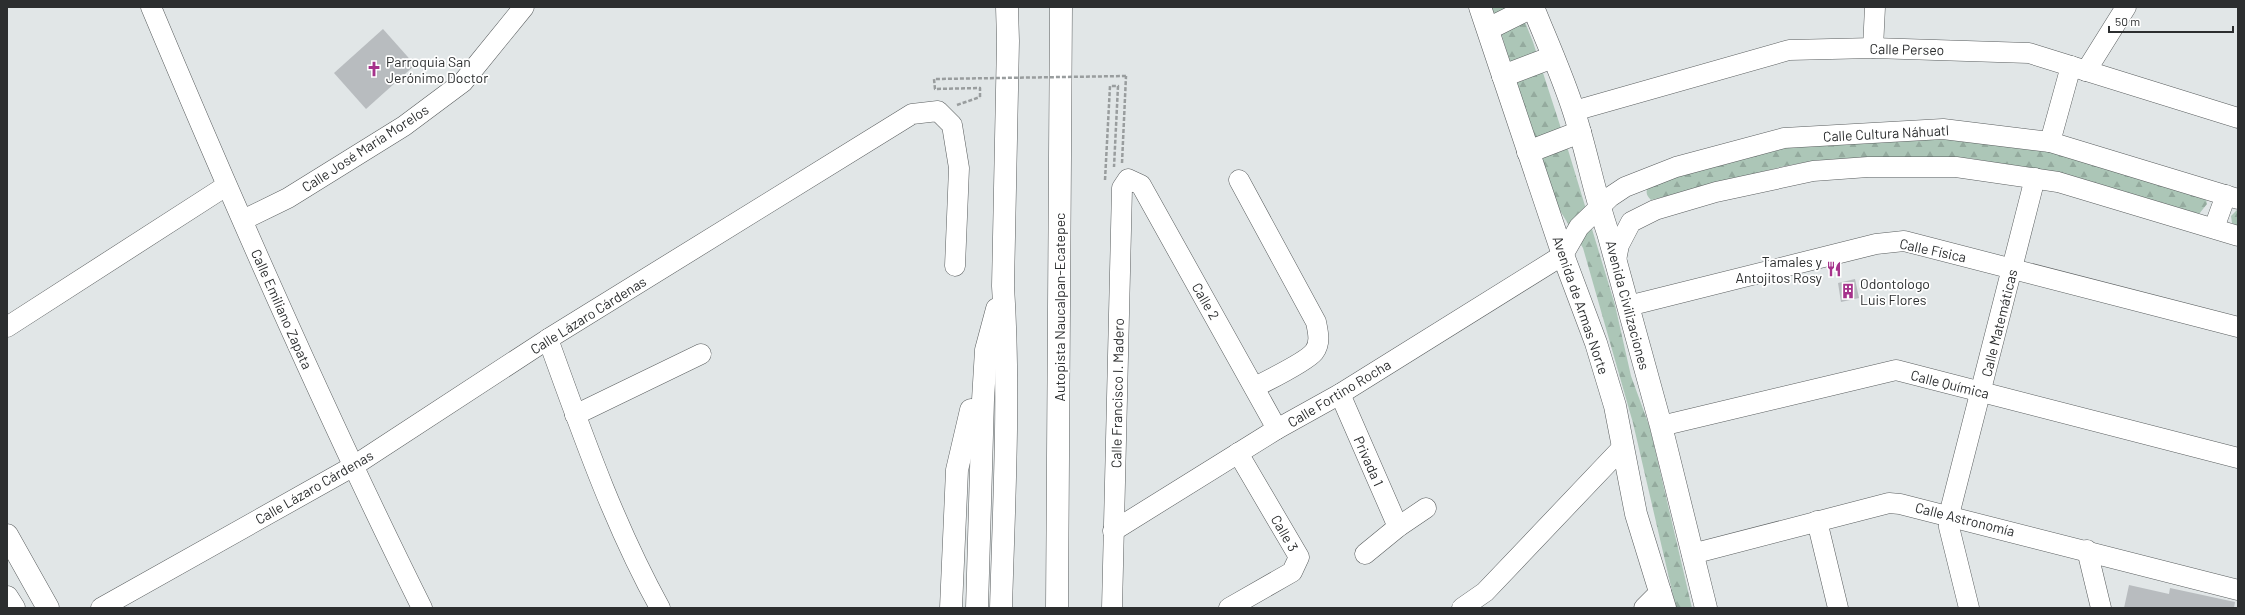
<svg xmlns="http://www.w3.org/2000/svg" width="2245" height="615" viewBox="0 0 2245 615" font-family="Barlow,sans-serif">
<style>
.forest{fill:url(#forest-firs)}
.building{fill:#b8bcbf}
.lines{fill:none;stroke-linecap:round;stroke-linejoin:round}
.minor-casing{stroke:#595d5e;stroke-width:21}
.major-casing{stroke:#595d5e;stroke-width:23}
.highway-casing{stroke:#595d5e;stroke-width:23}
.path{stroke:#999d9e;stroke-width:2.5;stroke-dasharray:4 2;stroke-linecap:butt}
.minor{stroke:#fff;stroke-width:20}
.major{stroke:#fff;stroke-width:22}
.highway{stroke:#fff;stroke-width:22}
.path-bridge{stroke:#999d9e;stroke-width:2.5;stroke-dasharray:4 2;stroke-linecap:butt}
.labels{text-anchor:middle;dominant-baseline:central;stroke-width:3.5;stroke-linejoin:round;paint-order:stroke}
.street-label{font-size:14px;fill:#2c2e2f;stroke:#fff}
.poi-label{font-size:14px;fill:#2c2e2f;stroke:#fff;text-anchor:start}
</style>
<defs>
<pattern id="forest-firs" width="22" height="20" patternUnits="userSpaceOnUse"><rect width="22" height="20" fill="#acc6b7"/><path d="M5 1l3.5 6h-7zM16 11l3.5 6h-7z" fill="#94aa9e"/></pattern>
</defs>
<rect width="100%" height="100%" fill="#e1e6e7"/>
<g class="forest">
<path d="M 1490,7 L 1519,7 L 1533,42 L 1569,153 L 1615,305 L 1631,376 L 1650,428 L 1692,608 L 1676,608 L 1633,423 L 1583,248 L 1551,196 L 1502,36 Z"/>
<path d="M 1942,135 L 2019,144 L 2205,195 L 2207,204 L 2199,214 L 2076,177 L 1969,158 L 1818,160 L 1785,166 L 1651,200 C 1645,194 1646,191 1649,184 L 1787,145 Z"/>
<path d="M 2238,209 L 2238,226 L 2232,223 L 2231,216 Z"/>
</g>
<g class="building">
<path d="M 383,29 L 415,65 L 366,109 L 334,73 Z"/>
<path d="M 1855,279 L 1859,298 L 1841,302 L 1838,283 Z"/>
<path d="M 2129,585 L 2169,594 L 2170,588 L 2235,602 L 2234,608 L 2124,608 Z"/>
</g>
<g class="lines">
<g class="minor-casing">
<g id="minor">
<path d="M 151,7 C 236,210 324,411 422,608"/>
<path d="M 1873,48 L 1875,7"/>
<path d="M 2086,71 L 2126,7"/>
<path d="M 1574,111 L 1789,50 L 1873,48 L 2029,53 L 2238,118"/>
<path d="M 2050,142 L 2071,66"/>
<path d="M 1239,180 L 1316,322 C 1318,332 1321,343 1314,352 C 1307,361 1267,381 1255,387"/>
<path d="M 243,220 L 288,198 L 404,126 L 463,82 L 524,7"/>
<path d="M 2214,228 L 2226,195"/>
<path d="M 1616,260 L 1619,245 L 1631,222 L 1655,210 L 1716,192 L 1813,171 L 1868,167 L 1956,167 L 2058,182 L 2238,236"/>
<path d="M 1628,306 L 1876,244 L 1904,241 L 2238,327"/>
<path d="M 7,327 L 226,186"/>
<path d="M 548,339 C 581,430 613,523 660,608"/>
<path d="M 1340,394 L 1398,527"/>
<path d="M 575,415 L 701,354"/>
<path d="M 1661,426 L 1896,370 L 2238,458"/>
<path d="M 1817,521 L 1838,608"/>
<path d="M 1113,531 L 1277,429 L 1340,394 L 1563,255 L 1579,227 L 1610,197 L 1625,187 L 1676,167 L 1784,138 L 1943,129 L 2050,142 L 2238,199"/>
<path d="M 2087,550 L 2101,608"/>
<path d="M 1365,554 L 1398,527 L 1426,508"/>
<path d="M 1692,554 L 1889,503 L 1900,504 L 2238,590"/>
<path d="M 101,608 L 352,467 L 548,339 L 912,114 L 938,111 L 952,125 L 959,168 L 955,266"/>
<path d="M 1112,608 L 1122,188 L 1128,179 L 1141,185 L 1277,429"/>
<path d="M 1229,608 L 1292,572 L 1299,557 L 1238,453"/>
<path d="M 1462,608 L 1485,592 L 1622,448"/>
<path d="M 1644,608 L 1661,591"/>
<path d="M 1969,608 L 1949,527 L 1949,515 L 2035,178"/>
</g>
</g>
<g class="major-casing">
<g id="major">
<path d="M 1480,7 L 1563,255 L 1596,343 L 1615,406 L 1636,514 L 1665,608"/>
<path d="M 1533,7 C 1547,42 1563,77 1574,112 C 1587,152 1594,193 1608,233 L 1661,426 L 1706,608"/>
<path d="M 1488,29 L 1532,7"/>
<path d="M 1503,76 L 1553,57"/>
<path d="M 1528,152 L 1580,132"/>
<path d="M 7,535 L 48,608"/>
<path d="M 7,597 L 14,608"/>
</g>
</g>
<g class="highway-casing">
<g id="highway">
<path d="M 951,608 L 957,470 L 971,410"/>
<path d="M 977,608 L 983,400 L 986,350 L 997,309"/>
<path d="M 1001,608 C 1004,501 1010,393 1003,286 L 1008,41 L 1007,7"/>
<path d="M 1057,608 L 1061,7"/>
</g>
</g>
<g class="path">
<path d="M 957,105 L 980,97"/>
<path d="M 1122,163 L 1126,76"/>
<path d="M 1105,180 L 1110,86 L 1118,86 L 1114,167"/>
</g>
<use href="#minor" class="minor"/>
<use href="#major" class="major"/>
<use href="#highway" class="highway"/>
<path class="path-bridge" d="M 980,97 L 980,88 L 935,89 L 934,79 L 1126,76"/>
</g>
<defs>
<g id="church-bare" transform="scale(1.2)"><path d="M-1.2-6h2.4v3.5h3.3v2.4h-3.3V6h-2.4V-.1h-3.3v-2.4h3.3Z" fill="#a6328b" stroke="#fff" stroke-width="2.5" paint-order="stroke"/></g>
<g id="restaurant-bare" transform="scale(1.2)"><path d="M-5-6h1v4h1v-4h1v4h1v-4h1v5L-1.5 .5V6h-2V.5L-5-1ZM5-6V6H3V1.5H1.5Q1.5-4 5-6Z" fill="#a6328b" stroke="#fff" stroke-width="2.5" paint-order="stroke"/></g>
<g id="building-bare" transform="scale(1.2)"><path d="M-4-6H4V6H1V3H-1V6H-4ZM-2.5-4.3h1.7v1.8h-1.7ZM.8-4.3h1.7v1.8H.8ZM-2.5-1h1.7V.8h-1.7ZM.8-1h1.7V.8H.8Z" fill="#a6328b" stroke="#fff" stroke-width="2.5" paint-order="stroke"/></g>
</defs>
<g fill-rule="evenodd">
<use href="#church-bare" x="374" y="69"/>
<use href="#restaurant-bare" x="1834" y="269"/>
<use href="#building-bare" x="1848" y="291"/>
</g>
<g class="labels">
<g class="street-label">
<text transform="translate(1907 49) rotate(1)">Calle Perseo</text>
<text transform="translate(1886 133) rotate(-3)">Calle Cultura Náhuatl</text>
<text transform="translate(365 148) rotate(-33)">Calle José María Morelos</text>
<text transform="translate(1933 250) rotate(12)">Calle Física</text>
<text transform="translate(1206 301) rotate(60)">Calle 2</text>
<text transform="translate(1581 305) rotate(71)">Avenida de Armas Norte</text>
<text transform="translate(1628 305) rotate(75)">Avenida Civilizaciones</text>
<text transform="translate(1059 307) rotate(-90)">Autopista Naucalpan-Ecatepec</text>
<text transform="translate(282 309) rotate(66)">Calle Emiliano Zapata</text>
<text transform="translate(588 315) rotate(-32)">Calle Lázaro Cárdenas</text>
<text transform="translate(1999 323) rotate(-76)">Calle Matemáticas</text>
<text transform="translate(1950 384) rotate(14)">Calle Química</text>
<text transform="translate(1117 393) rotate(-89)">Calle Francisco I. Madero</text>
<text transform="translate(1339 393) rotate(-31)">Calle Fortino Rocha</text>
<text transform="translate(1369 461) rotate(66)">Privada 1</text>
<text transform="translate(314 487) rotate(-30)">Calle Lázaro Cárdenas</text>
<text transform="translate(1965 519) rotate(14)">Calle Astronomía</text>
<text transform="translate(1285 533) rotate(60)">Calle 3</text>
</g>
<g class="poi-label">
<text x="386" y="61">Parroquia San<tspan x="386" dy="16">Jerónimo Doctor</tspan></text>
<text x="1822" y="261" text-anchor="end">Tamales y<tspan x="1822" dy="16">Antojitos Rosy</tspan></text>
<text x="1860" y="283">Odontologo<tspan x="1860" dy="16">Luis Flores</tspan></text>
</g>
</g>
<rect width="2245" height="615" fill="none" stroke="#2c2e2f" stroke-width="16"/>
<path d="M2109 26v6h124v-6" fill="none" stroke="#2c2e2f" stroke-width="2"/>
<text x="2115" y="26" font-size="12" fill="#2c2e2f" stroke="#ffffff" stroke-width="3" paint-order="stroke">50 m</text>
</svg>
